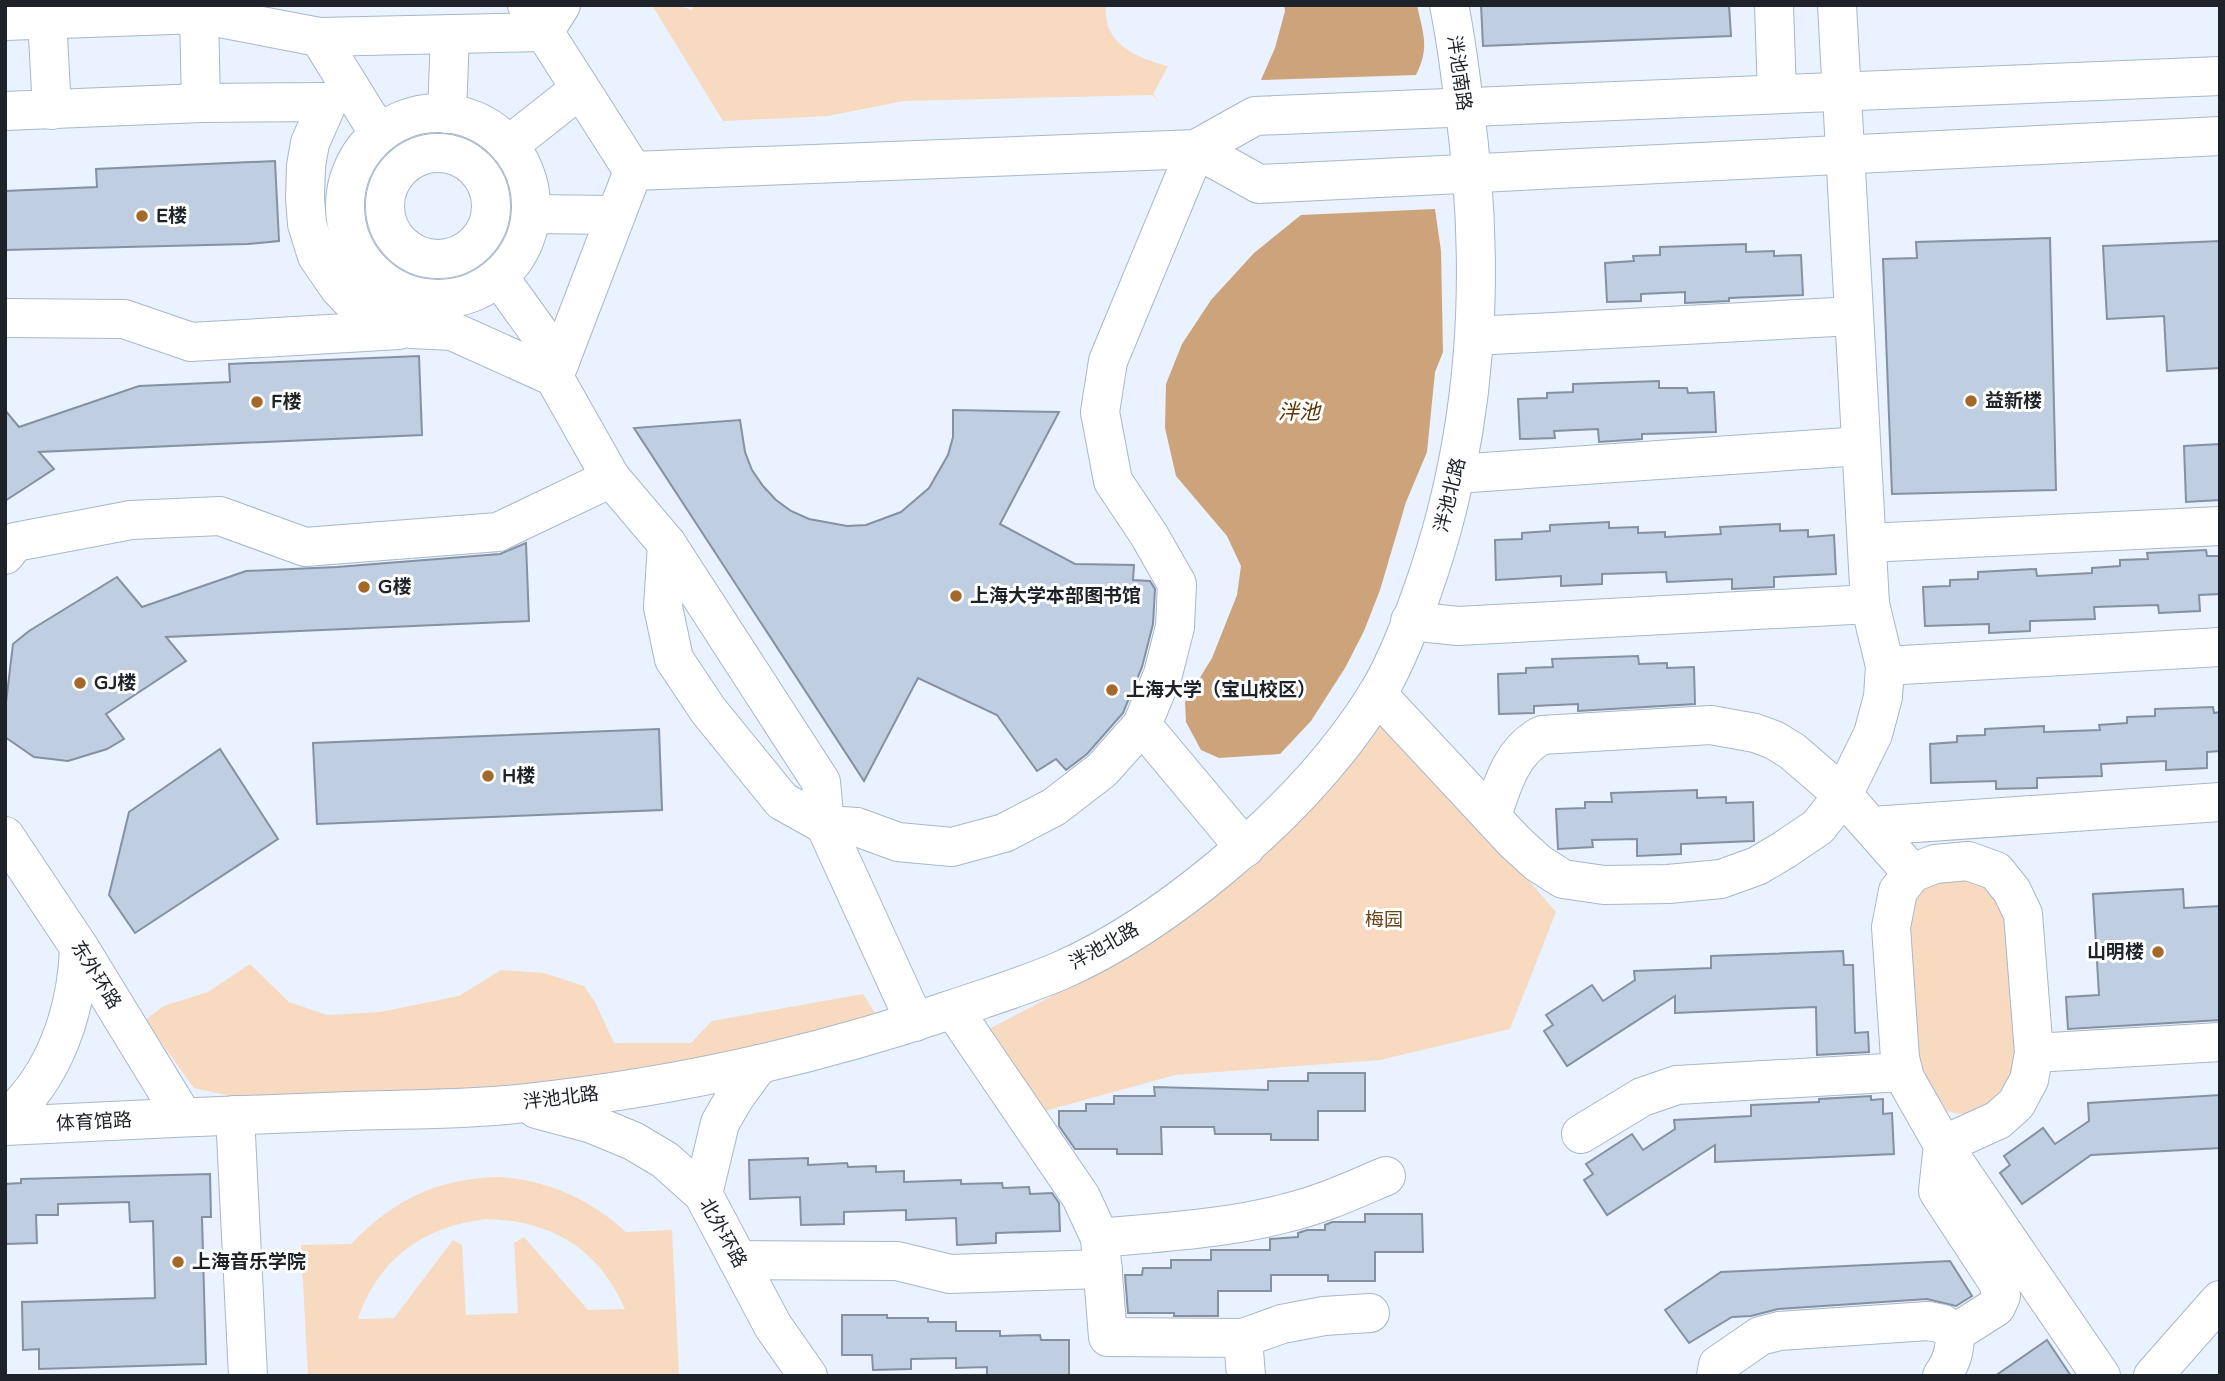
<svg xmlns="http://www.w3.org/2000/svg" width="2225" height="1381" viewBox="0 0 2225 1381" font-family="'Varela Round','Noto Sans SC',sans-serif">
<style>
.green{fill:#f7dac0;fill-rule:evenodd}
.water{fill:#cca37b}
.building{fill:#bfcee1;stroke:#8391a3;stroke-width:2}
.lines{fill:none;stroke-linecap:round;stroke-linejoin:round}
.minor-casing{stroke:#a8b7ca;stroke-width:40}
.minor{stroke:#fff;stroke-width:38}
.poi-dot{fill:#a4692a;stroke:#fff;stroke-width:2.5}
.labels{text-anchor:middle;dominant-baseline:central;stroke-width:6;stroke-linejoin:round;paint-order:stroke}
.street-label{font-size:19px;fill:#1e232a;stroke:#fff}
.poi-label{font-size:19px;font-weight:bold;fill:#1e232a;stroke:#fff;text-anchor:start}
.park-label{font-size:19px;fill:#6d4416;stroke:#fff}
.water-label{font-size:21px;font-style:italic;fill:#5d3501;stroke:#fff}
</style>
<rect width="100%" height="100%" fill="#e9f2fe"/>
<g class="green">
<path d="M 652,5 L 677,5 L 692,10 L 694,5 L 1106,5 C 1102,44 1137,58 1168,66 L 1153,94 L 1159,101 L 1152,95 L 904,101 L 828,116 L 723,121 Z"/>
<path d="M 1380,708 L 1556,912 L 1510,1029 L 1380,1060 L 1175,1075 L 1041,1112 L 987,1030 L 1119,961 Z"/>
<path d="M 1963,870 L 2002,900 L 2018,1067 L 2002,1101 C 1963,1116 1958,1122 1923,1095 L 1901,920 L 1916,885 Z"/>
<path d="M 250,964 L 289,1002 L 327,1015 L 380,1012 L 459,996 L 501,970 L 544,973 L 584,986 L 595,1002 L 614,1043 L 691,1043 L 712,1021 L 863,994 L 879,1019 L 764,1051 L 525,1085 L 250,1100 L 194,1088 L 145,1020 L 164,1006 L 208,992 Z"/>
<path d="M 499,1177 C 549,1181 588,1198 626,1232 L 672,1230 L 679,1376 L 308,1376 L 301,1245 L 351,1244 C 395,1199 436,1179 499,1177 ZM 488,1219 C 552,1221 599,1249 625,1309 L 588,1310 L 524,1237 L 514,1243 L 518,1313 L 466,1315 L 462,1245 L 453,1240 L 394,1318 L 358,1319 C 378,1258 426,1225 488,1219 Z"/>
</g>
<g class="water">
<path d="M 1284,5 L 1417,5 C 1423,34 1430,47 1416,75 L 1261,80 L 1275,48 L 1285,11 Z"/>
<path d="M 1435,209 L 1441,251 L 1443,352 L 1435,372 L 1427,452 L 1406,502 L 1380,590 L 1364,631 L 1345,668 L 1311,721 L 1280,754 L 1219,758 L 1201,750 L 1186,722 L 1185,702 L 1212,658 L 1237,595 L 1241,566 L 1227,536 L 1176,476 L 1165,428 L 1166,384 L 1182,344 L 1211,300 L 1254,253 L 1301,215 Z"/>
</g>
<g class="building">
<path d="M 1481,5 L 1729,5 L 1731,36 L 1483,46 Z"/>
<path d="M 275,161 L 279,241 L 248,244 L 5,250 L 5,191 L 97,187 L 96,169 Z"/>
<path d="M 2050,238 L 2056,490 L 1892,494 L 1883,259 L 1917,258 L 1916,242 Z"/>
<path d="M 2220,241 L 2220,368 L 2167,371 L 2164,316 L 2107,319 L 2103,246 Z"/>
<path d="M 1746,244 L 1746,252 L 1774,251 L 1774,256 L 1801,255 L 1803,295 L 1729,298 L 1729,301 L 1685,303 L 1685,292 L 1641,294 L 1641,301 L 1607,302 L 1605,263 L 1634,261 L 1633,256 L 1660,255 L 1660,247 Z"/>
<path d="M 419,356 L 422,435 L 39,452 L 54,469 L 5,501 L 5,410 L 19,427 L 139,386 L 230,382 L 229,364 Z"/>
<path d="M 1659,381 L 1659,388 L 1687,388 L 1688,393 L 1714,392 L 1716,432 L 1642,434 L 1642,439 L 1599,442 L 1598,429 L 1554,431 L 1555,438 L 1520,439 L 1518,399 L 1547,398 L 1547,393 L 1573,392 L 1573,384 Z"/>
<path d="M 953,410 L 1059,412 L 1000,524 L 1075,564 L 1134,565 L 1133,580 L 1150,581 L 1155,589 L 1153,624 L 1142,667 L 1123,713 L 1087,754 L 1066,770 L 1056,759 L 1037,771 L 997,715 L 918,678 L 864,781 L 634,428 L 740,420 L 745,452 L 752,470 L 763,486 L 776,500 L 791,511 L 809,519 L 847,526 L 866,525 L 901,512 L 929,488 L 948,455 L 953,437 Z"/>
<path d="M 2220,444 L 2220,500 L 2186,502 L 2184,446 Z"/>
<path d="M 1609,522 L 1609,528 L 1638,527 L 1638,533 L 1665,532 L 1665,537 L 1721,534 L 1720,527 L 1780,524 L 1780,531 L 1808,530 L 1808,537 L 1834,535 L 1836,574 L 1774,577 L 1774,587 L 1732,589 L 1732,579 L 1667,582 L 1666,572 L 1602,574 L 1602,584 L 1561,586 L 1561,576 L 1496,580 L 1495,540 L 1522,539 L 1522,533 L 1550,531 L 1550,525 Z"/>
<path d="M 526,543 L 529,621 L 166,637 L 186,661 L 106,714 L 124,739 L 107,749 L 68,761 L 34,757 L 5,737 L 5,711 L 13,644 L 29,631 L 117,577 L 142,607 L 246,571 L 337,567 L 500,554 Z"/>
<path d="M 2206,550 L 2207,556 L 2220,556 L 2220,594 L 2199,595 L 2200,611 L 2159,613 L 2158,605 L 2094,607 L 2095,619 L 2030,621 L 2030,631 L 1989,633 L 1989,624 L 1925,626 L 1923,587 L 1950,586 L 1950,580 L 1978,579 L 1978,572 L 2036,569 L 2037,576 L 2092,573 L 2092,568 L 2120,566 L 2120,560 L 2148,559 L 2147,553 Z"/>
<path d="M 1638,656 L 1639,664 L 1667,663 L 1667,668 L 1694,667 L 1695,704 L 1578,711 L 1578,704 L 1534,706 L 1534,713 L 1499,714 L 1498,674 L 1526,673 L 1526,668 L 1553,667 L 1552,659 Z"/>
<path d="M 2213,707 L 2214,713 L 2220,712 L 2220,751 L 2207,752 L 2207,768 L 2166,770 L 2166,761 L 2101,764 L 2102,776 L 2037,778 L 2037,788 L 1996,789 L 1996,781 L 1931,783 L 1930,744 L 1957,742 L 1957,736 L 1985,735 L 1985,729 L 2044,726 L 2044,732 L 2100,730 L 2099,725 L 2127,723 L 2127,717 L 2155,716 L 2155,709 Z"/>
<path d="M 659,729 L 662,810 L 317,824 L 313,743 Z"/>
<path d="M 220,749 L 278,839 L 135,933 L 109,895 L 129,812 Z"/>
<path d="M 1697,790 L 1697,798 L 1726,797 L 1726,803 L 1753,802 L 1754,841 L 1681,844 L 1681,854 L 1637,856 L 1637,839 L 1592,840 L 1593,847 L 1558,849 L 1556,809 L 1585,808 L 1585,802 L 1612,802 L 1611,793 Z"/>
<path d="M 2183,889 L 2184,908 L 2220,906 L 2220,1020 L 2068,1029 L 2066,997 L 2099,995 L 2093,894 Z"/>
<path d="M 1843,951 L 1844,965 L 1853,965 L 1855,1033 L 1868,1032 L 1869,1052 L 1817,1055 L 1816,1007 L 1675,1013 L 1675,996 L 1567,1066 L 1544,1031 L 1553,1025 L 1546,1015 L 1592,985 L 1603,1001 L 1635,980 L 1634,971 L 1711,968 L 1711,956 Z"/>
<path d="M 1308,1073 L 1365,1073 L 1365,1111 L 1318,1111 L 1318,1140 L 1271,1140 L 1271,1134 L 1215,1134 L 1214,1127 L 1161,1127 L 1162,1154 L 1117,1154 L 1117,1149 L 1075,1149 L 1059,1126 L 1059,1111 L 1086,1111 L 1086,1104 L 1114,1104 L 1114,1096 L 1155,1096 L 1154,1087 L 1268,1090 L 1268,1081 L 1308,1081 Z"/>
<path d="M 2220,1095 L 2220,1148 L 2091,1155 L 2022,1204 L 2000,1173 L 2010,1165 L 2004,1156 L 2043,1128 L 2055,1144 L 2089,1121 L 2088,1103 Z"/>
<path d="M 1871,1096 L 1871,1100 L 1883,1099 L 1883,1114 L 1892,1113 L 1894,1154 L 1715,1162 L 1715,1145 L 1607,1215 L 1584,1180 L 1593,1174 L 1586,1164 L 1632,1134 L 1643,1150 L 1675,1129 L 1674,1120 L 1751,1116 L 1751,1105 L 1819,1102 L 1819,1099 Z"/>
<path d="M 808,1158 L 808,1165 L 847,1163 L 848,1167 L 876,1166 L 876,1172 L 904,1171 L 904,1182 L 961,1180 L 961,1184 L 1002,1183 L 1003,1188 L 1029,1187 L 1030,1194 L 1052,1193 L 1059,1203 L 1060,1231 L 996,1233 L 996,1243 L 957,1245 L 956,1218 L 906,1220 L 906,1210 L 844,1212 L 844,1224 L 801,1225 L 800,1197 L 750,1199 L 749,1160 Z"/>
<path d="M 210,1174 L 211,1217 L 202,1217 L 206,1364 L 39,1369 L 39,1349 L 23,1350 L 22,1302 L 155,1298 L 153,1221 L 130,1222 L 129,1202 L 58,1204 L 58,1215 L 36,1215 L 37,1243 L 5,1244 L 5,1184 L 21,1183 L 21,1179 Z"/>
<path d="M 1365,1214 L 1422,1214 L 1423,1252 L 1375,1252 L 1375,1281 L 1328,1281 L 1328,1275 L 1271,1275 L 1271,1291 L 1218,1291 L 1218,1316 L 1174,1316 L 1174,1313 L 1128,1313 L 1125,1275 L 1142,1275 L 1143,1268 L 1171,1268 L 1171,1260 L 1211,1260 L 1211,1250 L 1270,1250 L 1270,1239 L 1298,1237 L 1298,1233 L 1307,1230 L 1325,1230 L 1325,1225 L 1332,1222 L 1365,1222 Z"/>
<path d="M 1950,1261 L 1972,1296 L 1956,1306 L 1927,1299 L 1778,1309 L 1751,1316 L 1732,1317 L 1689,1343 L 1665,1310 L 1721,1272 Z"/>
<path d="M 842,1315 L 887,1315 L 887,1318 L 928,1318 L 928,1322 L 956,1322 L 956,1331 L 1000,1331 L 1000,1336 L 1040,1335 L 1041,1340 L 1069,1340 L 1069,1376 L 987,1376 L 987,1367 L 956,1368 L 956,1358 L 911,1359 L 911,1369 L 873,1370 L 872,1355 L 842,1355 Z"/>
<path d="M 2047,1340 L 2071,1376 L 1995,1376 Z"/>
</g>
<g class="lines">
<g class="minor-casing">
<g id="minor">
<path d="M 527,5 L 633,171 L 1196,149 L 1255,116 L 2220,76"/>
<path d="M 1774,5 L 1777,94"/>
<path d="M 199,14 L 319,37 L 544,32 L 561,5"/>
<path d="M 47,18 L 52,110"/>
<path d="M 5,21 L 199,14 L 201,103"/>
<path d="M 319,37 L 379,134"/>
<path d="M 5,111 L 201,103 L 328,102 L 310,143 L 306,166 L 305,198 L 307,224 L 317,256 L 339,288 L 360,310 L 385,322 L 412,329 L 452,331 L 554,377 L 611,478 L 667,544 L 821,782 L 825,825 L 915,1022"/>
<circle cx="438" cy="206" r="93"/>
<path d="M 447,114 L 450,34"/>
<path d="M 509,145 L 580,89"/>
<path d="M 1196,149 L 1259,184 L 2220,136"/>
<circle cx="438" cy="206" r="53"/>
<path d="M 532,214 L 616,215"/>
<path d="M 499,277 L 560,362"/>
<path d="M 5,318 L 124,319 L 191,342 L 399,330"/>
<path d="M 1475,336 L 1854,316"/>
<path d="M 554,377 L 633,171"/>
<path d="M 1456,474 L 1861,446"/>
<path d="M 1867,543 L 2220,526"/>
<path d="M 667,544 L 663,607 L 674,659 L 708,710 L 782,801 L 825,825 L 857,827 L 898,842 L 952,847 L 1004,833 L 1054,807 L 1102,770 L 1142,725 L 1163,674 L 1175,627 L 1177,584 L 1149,535 L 1113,481 L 1100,412 L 1108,361 L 1196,149"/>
<path d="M 5,555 L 15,542 L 131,520 L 220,516 L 305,547 L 498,532 L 611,478"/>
<path d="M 1410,621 L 1458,626 L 1870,604"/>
<path d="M 1885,666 L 2220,647"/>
<path d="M 1377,694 L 1515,842 L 1538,863 L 1563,879 L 1604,885 L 1668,884 L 1721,879 L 1757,866 L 1784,850 L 1818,827 L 1843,795 L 1873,734 L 1883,697 L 1885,666 L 1870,604 L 1837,5"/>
<path d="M 1142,725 L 1245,848"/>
<path d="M 1492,816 C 1502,786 1511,751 1542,735 L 1711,725 L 1755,733 L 1774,740 L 1792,751 L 1843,795 L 1912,873"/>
<path d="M 1872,826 L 2220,802"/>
<path d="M 5,836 L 79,947 L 183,1117"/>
<path d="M 953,1009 L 1081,1197 L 1100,1238 L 1108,1337 L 1243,1338 L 1282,1324 L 1324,1316 L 1370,1313"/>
<path d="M 2034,1053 L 2220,1042"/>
<path d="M 536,1109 L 592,1124 L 633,1141 L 665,1160 L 703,1194 L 773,1326 L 808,1376"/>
<path d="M 235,1115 L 248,1376"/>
<path d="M 5,1120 C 55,1077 77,1011 79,947"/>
<path d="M 5,1126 C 120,1120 234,1115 349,1111 C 407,1109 467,1110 526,1103 C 668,1088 811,1057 947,1011 C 985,998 1025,986 1062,970 C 1118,945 1173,907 1220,868 C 1279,819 1335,762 1376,696 C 1395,666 1409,629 1421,595 C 1479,434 1487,272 1464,104 C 1460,71 1456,38 1449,5"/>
<path d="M 1581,1134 L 1642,1097 L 1677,1085 L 1903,1072"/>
<path d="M 703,1194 L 720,1123 L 735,1097 L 759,1064"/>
<path d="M 1100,1238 C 1162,1232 1225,1229 1286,1213 C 1321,1205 1353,1190 1386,1176"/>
<path d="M 738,1260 L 897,1261 L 950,1274 L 1103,1269"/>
<path d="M 1955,1333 L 1996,1307 L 2001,1296 L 1999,1284 L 1938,1191 L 1943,1145 L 1998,1120 L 2016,1104 L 2029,1080 L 2034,1053 L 2023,914 L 2012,891 L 1996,871 L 1968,861 L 1935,864 L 1912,873 L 1898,891 L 1891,927 L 1900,1058 L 1905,1078 L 1943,1145 L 2101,1376"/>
<path d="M 1243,1338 L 1246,1376"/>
<path d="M 1716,1376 L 1718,1365 L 1760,1336 L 1779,1331 L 1928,1321 L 1943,1324 L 1955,1333 C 1955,1351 1952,1361 1942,1376"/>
<path d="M 2153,1376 L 2220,1300"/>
</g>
</g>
<use href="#minor" class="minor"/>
</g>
<g class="poi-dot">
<circle cx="142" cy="216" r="7"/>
<circle cx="1971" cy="401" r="7"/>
<circle cx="257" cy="402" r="7"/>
<circle cx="364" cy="587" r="7"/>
<circle cx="956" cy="596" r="7"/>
<circle cx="80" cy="683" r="7"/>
<circle cx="1112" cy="690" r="7"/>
<circle cx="488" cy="776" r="7"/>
<circle cx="2158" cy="952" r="7"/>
<circle cx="178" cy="1262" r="7"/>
</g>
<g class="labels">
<g class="street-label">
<text transform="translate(1459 73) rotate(82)">泮池南路</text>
<text transform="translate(1450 495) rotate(-76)">泮池北路</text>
<text transform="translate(1104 946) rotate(-29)">泮池北路</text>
<text transform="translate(96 975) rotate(58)">东外环路</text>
<text transform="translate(561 1098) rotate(-7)">泮池北路</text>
<text transform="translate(94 1122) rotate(-3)">体育馆路</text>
<text transform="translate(723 1233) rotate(61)">北外环路</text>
</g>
<g class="poi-label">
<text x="156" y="216">E楼</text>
<text x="1985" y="401">益新楼</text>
<text x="271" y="402">F楼</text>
<text x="378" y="587">G楼</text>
<text x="970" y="596">上海大学本部图书馆</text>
<text x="94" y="683">GJ楼</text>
<text x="1126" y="690">上海大学（宝山校区）</text>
<text x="502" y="776">H楼</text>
<text x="2144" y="952" text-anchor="end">山明楼</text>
<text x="192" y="1262">上海音乐学院</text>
</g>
<g class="park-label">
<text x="1384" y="920">梅园</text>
</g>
<g class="water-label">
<text x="1299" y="412">泮池</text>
</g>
</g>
<rect width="2225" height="1381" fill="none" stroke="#1e232a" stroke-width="14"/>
</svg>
